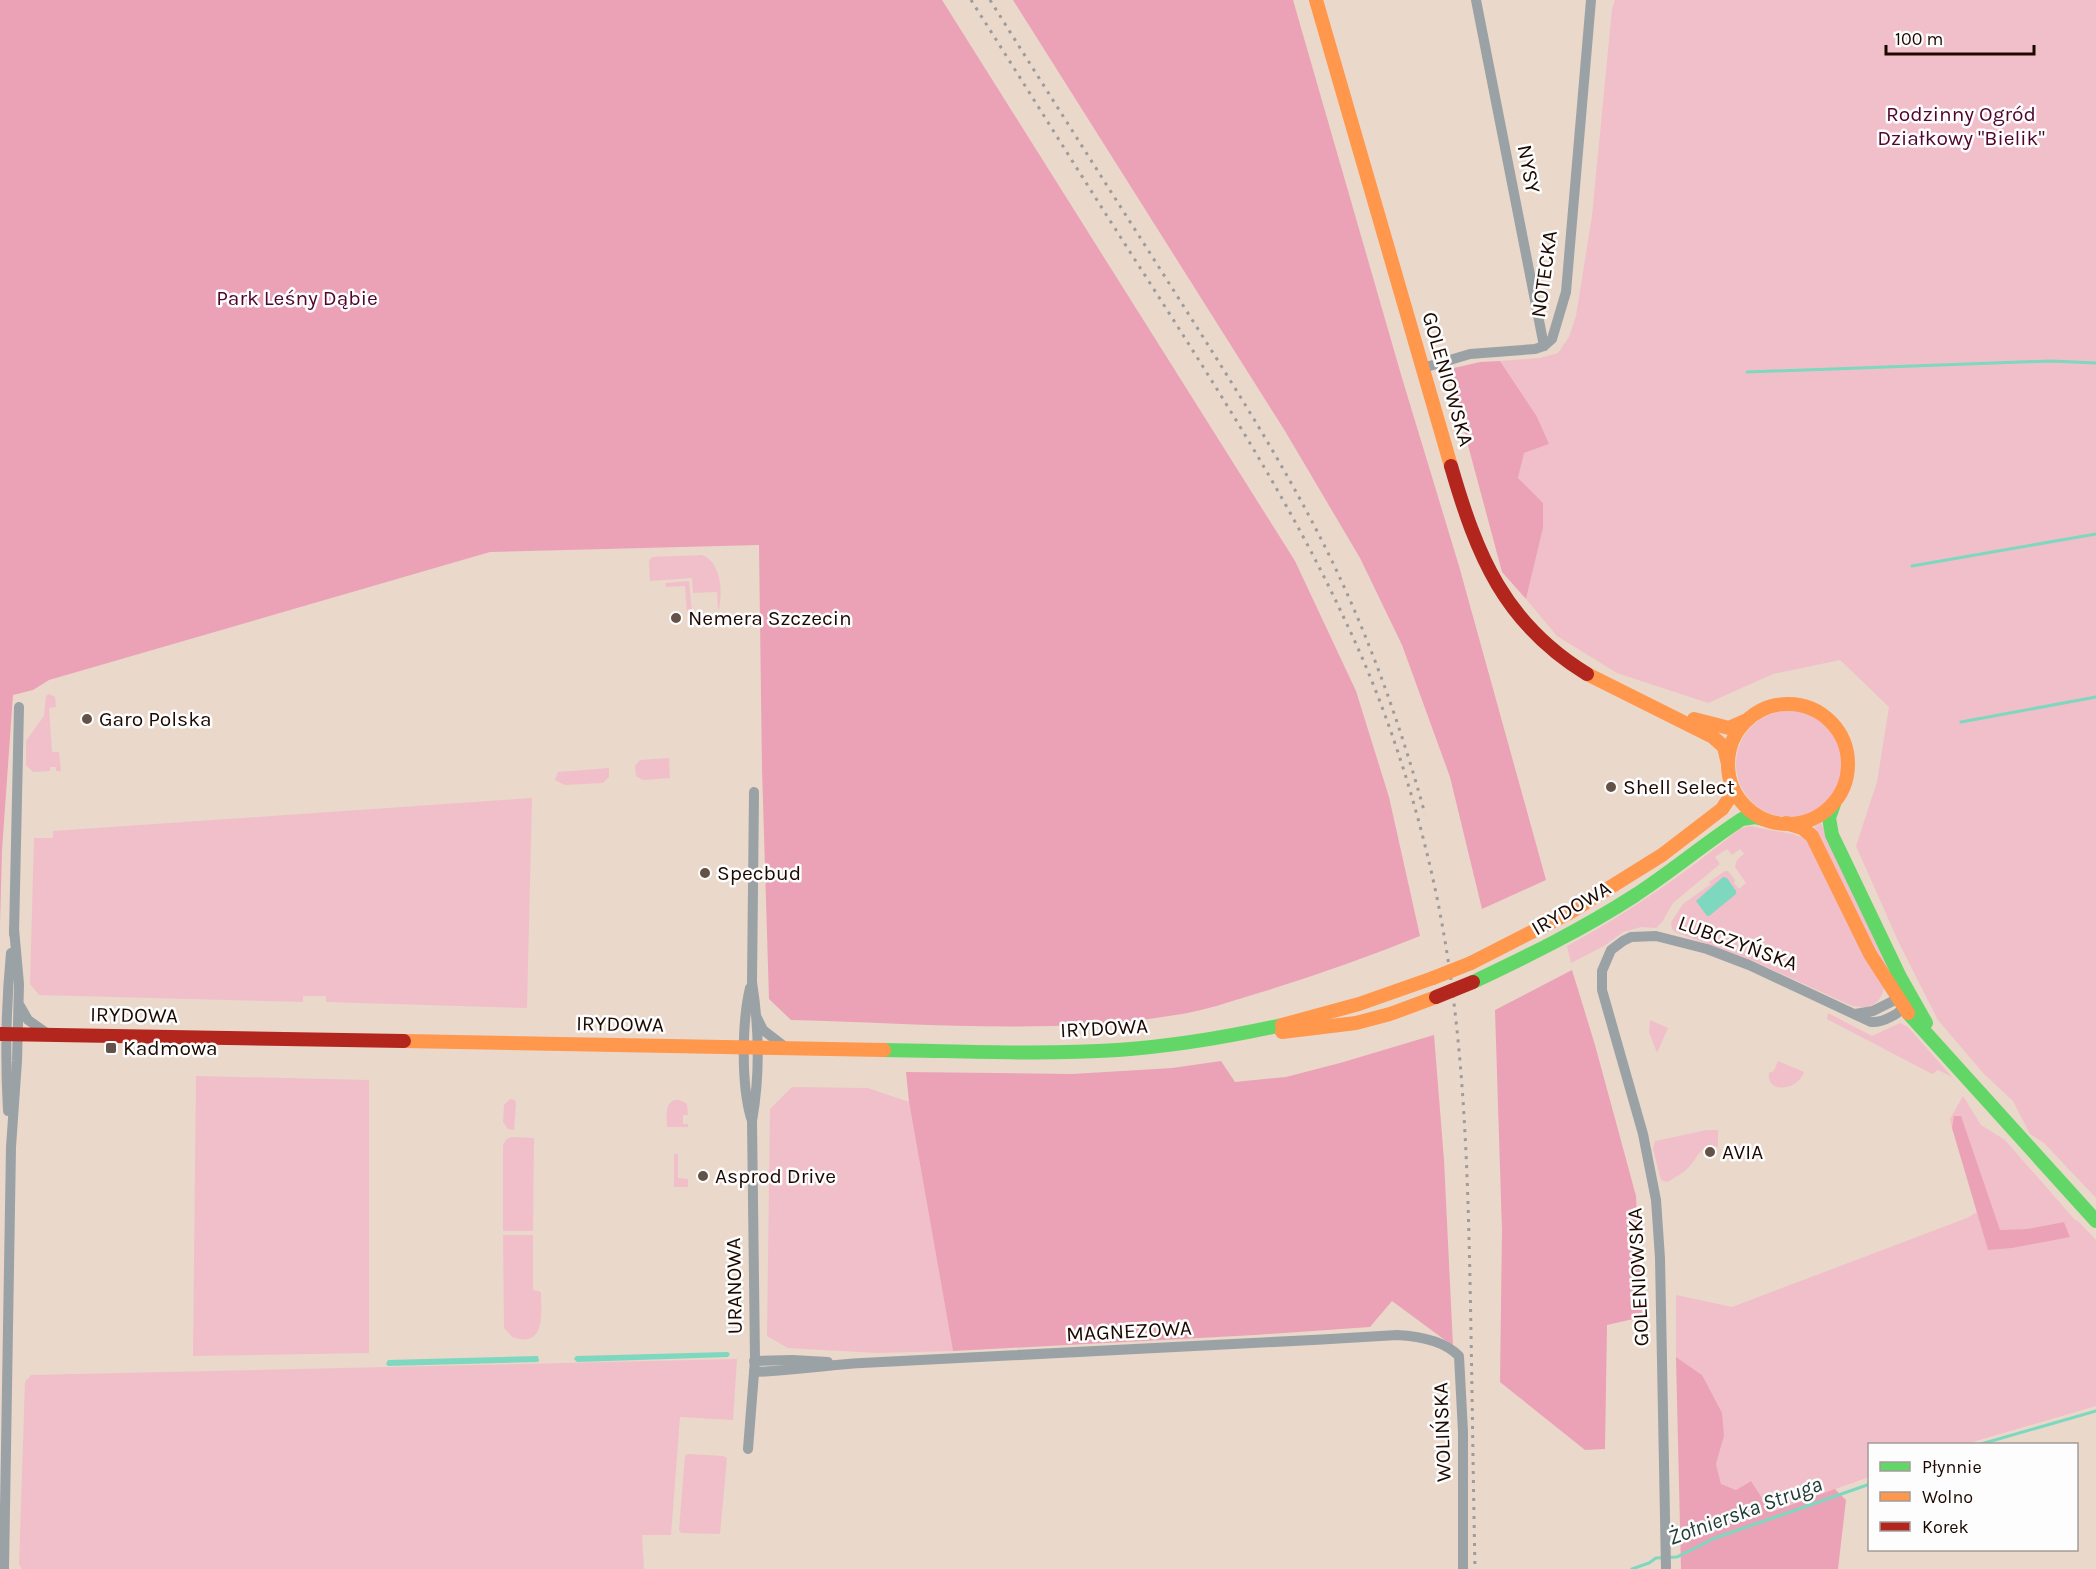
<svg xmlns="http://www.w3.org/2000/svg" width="2096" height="1569" viewBox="0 0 2096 1569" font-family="Karla,sans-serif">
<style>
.green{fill:#f1bfc9}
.forest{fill:#eba2b6}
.water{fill:#7ed7bf}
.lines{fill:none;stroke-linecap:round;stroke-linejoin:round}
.stream{stroke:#7ed7bf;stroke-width:3}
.street{stroke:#9aa2a6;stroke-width:10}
.fast{stroke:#63d668;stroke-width:14}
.slow{stroke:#ff974d;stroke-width:14}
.jam{stroke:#b3261e;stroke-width:14}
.rail{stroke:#9d9c9c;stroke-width:3;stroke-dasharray:3 6;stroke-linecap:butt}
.slow-bridge{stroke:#ff974d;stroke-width:14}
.jam-bridge{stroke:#b3261e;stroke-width:14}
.poi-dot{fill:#645147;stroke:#fdfdfd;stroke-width:2}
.labels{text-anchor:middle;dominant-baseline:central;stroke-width:5;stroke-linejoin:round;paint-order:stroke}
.park-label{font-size:21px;fill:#51052d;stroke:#fdfdfd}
.street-label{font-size:21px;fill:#1c0900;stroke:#fdfdfd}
.poi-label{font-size:21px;fill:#1c0900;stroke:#fdfdfd;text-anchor:start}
.water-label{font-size:22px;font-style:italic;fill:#1e3b34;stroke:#fdfdfd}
</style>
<rect width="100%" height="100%" fill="#ead8cb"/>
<g class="green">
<path d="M 1615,0 L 2096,0 L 2096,1198 L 2044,1143 L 2030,1134 L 2013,1101 L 1984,1074 L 1938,1020 L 1899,943 L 1856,846 L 1877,782 L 1889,707 L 1840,660 L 1773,674 L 1708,703 L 1617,673 L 1557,636 L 1526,599 L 1543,528 L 1518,478 L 1523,453 L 1549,444 L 1500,361 L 1540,358 L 1558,353 L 1569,337 L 1576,316 L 1592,216 L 1612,9 Z"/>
<path d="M 702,555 C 721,562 723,591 719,609 L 718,609 L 717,592 L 693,593 L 692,578 L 650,581 L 649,561 L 652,557 Z"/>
<path d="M 689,581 L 692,614 L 687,615 L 685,586 L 666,587 L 665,583 Z"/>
<path d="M 49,694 L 55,697 L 56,707 L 49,708 L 52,752 L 59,752 L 61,771 L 56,771 L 56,767 L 50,767 L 50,771 L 33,772 L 26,765 L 26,741 L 44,716 L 46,696 Z"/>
<circle cx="1789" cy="764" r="53"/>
<path d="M 669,758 L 670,778 L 643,780 L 636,776 L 635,766 L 640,760 Z"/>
<path d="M 609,768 L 609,777 L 603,783 L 565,785 L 555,780 L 558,772 Z"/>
<path d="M 532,798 L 527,1008 L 326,1002 L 326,996 L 303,996 L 303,1002 L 39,995 L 30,984 L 34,838 L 53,838 L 53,831 Z"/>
<path d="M 1821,823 L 1884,950 L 1898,992 L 1813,828 Z"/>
<path d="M 1749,826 L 1793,834 L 1808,840 L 1884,987 C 1881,1006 1867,1010 1850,1005 L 1751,960 L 1675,932 L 1672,929 L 1671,922 L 1683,904 L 1711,884 L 1709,882 L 1725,871 L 1728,871 L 1735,880 L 1734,883 L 1739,889 L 1746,883 L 1735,867 L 1737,860 L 1744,854 L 1740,849 L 1732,855 L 1727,849 L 1715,857 L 1720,864 L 1673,903 L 1662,922 L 1656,928 L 1641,927 L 1623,932 L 1604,946 L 1571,963 L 1567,946 C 1629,913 1685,873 1740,829 Z"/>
<path d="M 1828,1013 L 1872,1036 L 1900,1023 L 1908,1027 L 1952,1077 L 1938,1070 L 1932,1074 L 1827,1019 Z"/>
<path d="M 1650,1020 L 1668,1028 L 1657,1053 L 1649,1032 Z"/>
<path d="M 1778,1061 L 1804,1072 C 1798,1091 1766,1094 1769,1073 L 1774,1071 Z"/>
<path d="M 196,1076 L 369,1080 L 369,1353 L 193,1356 Z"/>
<path d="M 792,1087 L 868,1088 L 909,1102 L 953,1351 L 878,1353 L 788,1348 L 767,1336 L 770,1109 Z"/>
<path d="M 1963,1096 L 1981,1125 L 2005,1140 L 2075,1220 L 2078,1221 L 2096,1240 L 2096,1406 L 1966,1444 L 1870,1444 L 1869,1477 L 1771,1512 L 1751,1481 L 1736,1490 L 1721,1484 L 1716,1464 L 1724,1436 L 1702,1375 L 1676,1357 L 1676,1295 L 1732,1307 L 1967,1218 L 1977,1212 L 1988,1249 L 2070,1237 L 2064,1222 L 2027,1229 L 2000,1231 L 1955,1116 L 1952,1128 L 1950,1119 Z"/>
<path d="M 510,1099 L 515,1100 L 516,1104 L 514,1130 L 508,1129 L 503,1122 L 504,1105 Z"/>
<path d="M 674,1100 L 680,1100 L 687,1104 L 688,1115 L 683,1115 L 683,1124 L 688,1124 L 688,1127 L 667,1127 C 667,1117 664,1105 674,1100 Z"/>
<path d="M 1707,1130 L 1718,1130 L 1718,1147 L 1707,1146 C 1696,1154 1696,1160 1688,1168 C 1682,1174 1674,1178 1667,1182 L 1661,1180 L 1653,1149 L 1655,1141 Z"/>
<path d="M 511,1137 L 534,1138 L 533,1231 L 503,1231 L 503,1145 L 506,1140 Z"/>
<path d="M 674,1154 L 678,1154 L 678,1178 L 688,1179 L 688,1187 L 674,1187 Z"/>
<path d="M 503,1235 L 533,1235 L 533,1290 L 541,1292 C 541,1314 546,1349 512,1337 L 504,1328 Z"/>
<path d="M 737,1359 L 733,1420 L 680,1417 L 671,1535 L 642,1535 L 644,1569 L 22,1569 L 19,1565 L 25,1382 L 31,1375 Z"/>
<path d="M 688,1454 L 723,1456 L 727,1458 L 720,1534 L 681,1533 L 679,1530 L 685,1456 Z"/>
</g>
<g class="forest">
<path d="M 0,0 L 942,0 L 1295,561 L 1356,691 L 1389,797 L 1420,936 C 1365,958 1309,978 1252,995 C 1229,1002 1206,1010 1182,1014 C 1053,1036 921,1023 791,1020 L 769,999 L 762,769 L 759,545 L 490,552 L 49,680 L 33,690 L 13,695 L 2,850 L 0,924 Z"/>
<path d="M 1013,0 L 1293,0 L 1402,378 L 1459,566 L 1546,880 L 1482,909 L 1450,777 L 1402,645 L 1360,558 L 1285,431 Z"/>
<path d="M 1500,361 L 1537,417 L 1549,444 L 1524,453 L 1518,478 L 1543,503 L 1543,528 L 1526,599 L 1502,572 L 1450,378 L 1454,368 L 1480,362 Z"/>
<path d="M 1572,970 L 1595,1045 L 1636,1196 L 1642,1317 L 1607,1325 L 1605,1449 L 1585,1450 L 1500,1382 L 1502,1231 L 1495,1010 Z"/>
<path d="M 1434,1035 L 1444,1160 L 1453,1346 L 1392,1301 L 1370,1327 L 1255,1335 L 953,1351 L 909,1102 L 906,1072 L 1072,1074 L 1172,1068 L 1221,1061 L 1235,1082 L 1286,1077 L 1340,1063 Z"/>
<path d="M 1954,1116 L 1961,1116 L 2000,1230 L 2027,1229 L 2064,1222 L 2070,1237 L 2012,1248 L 1988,1250 L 1952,1128 Z"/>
<path d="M 1676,1357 L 1702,1375 L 1722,1413 L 1724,1436 L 1716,1464 L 1721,1484 L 1736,1490 L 1751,1481 L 1771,1512 L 1835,1489 L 1846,1500 L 1838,1569 L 1681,1569 Z"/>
</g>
<g class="water">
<path d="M 1723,877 L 1727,878 L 1736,891 L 1736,894 L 1709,916 L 1707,916 L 1696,901 Z"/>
<path d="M 728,1352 L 730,1354 L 728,1357 L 577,1362 L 574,1359 L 576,1356 Z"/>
<path d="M 538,1356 L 539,1361 L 537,1362 L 388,1366 L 386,1364 L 388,1360 Z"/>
</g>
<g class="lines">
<g class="stream">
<path d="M 1747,372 L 2051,361 L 2096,363"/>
<path d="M 1912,566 L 2096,534"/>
<path d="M 1961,722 L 2096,697"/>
<path d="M 1981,1444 L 2096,1411"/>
<path d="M 1632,1569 L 1649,1563 L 1656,1558 L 1677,1557 L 1715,1538 L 1870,1484"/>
</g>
<g class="street">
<path d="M 1476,0 L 1544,346"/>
<path d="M 1423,368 L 1470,354 L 1535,349 L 1544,346 L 1552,339 L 1566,292 L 1591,0"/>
<path d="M 14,934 L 19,707"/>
<path d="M 750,988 C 742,1022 741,1084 751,1118"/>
<path d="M 20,1006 L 28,1020 L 48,1034"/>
<path d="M 1855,1014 L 1873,1011 L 1903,996"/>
<path d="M 757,1018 L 763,1030 L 785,1047"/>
<path d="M 8,1111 C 5,1058 6,1005 11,953"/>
<path d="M 754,1361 L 792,1360 L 828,1362"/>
<path d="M 754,1372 C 790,1371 826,1365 862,1363 C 1041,1354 1219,1346 1397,1335 C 1418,1336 1444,1341 1459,1356 L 1463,1432 L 1463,1569"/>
<path d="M 748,1449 L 755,1360 L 752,1121 C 760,1076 759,1027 752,982 L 754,792"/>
<path d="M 4,1569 L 11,1147 L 17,1061 L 19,984 L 14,929"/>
<path d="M 1666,1569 L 1660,1258 L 1656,1200 L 1643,1134 L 1602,990 L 1602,971 L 1611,950 L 1623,941 L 1631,937 L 1656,936 L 1707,949 L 1749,965 L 1871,1022 C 1883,1023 1901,1013 1908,1003"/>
</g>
<g class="fast">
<path d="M 1834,804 L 1829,818 L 1832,835 L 1900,977 L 1926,1023"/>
<path d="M 1473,982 C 1528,956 1583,929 1634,896 C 1671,872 1705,843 1742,819 L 1755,817 L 1763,819"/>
<path d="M 1908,1013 L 2096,1221"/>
<path d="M 884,1050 C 962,1051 1040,1055 1118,1050 C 1174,1046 1228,1037 1282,1025"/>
</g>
<g class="slow">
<path d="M 1316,0 L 1451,466"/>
<path d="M 1587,674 L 1713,737 L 1724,747 L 1728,764"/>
<circle cx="1788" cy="764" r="60"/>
<path d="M 1694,719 L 1729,728 L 1745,721"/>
<path d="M 1786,823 L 1802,828 L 1812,836 L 1870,954 L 1908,1013"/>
<path d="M 1471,963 L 1569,913 L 1662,855 L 1722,809 L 1730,797 L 1730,781"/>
<path d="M 1282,1025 L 1359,1004 L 1433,978"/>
<path d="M 1282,1032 L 1356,1023 L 1390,1014 L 1436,997"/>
<path d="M 404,1041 L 884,1050"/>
</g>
<g class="jam">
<path d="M 1451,466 C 1477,556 1504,623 1587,674"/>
<path d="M 0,1034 L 404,1041"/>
</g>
<g class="rail">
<path d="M 971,0 C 1030,93 1088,187 1148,280 C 1218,390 1289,500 1344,618 C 1382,697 1410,781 1430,866 C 1462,1002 1467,1141 1470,1280 C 1472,1376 1473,1473 1475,1569"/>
<path d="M 990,0 C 1047,91 1104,181 1162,272 C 1221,366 1283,460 1332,561 C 1371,642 1401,727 1425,814"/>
</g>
<path class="slow-bridge" d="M 1433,978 L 1471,963"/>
<path class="jam-bridge" d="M 1436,997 L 1473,982"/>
</g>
<g class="poi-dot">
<circle cx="676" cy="618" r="6"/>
<circle cx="87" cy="719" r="6"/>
<circle cx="1611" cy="787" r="6"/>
<circle cx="705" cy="873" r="6"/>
<rect x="105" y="1042" width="12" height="12" rx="3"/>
<circle cx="1710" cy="1152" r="6"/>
<circle cx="703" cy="1176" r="6"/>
</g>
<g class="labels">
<g class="park-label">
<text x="1961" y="114">Rodzinny Ogród<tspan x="1961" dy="24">Działkowy "Bielik"</tspan></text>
<text x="297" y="298">Park Leśny Dąbie</text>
</g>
<g class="street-label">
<text transform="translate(1529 169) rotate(79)">NYSY</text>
<text transform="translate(1544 274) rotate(-82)">NOTECKA</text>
<text transform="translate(1448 379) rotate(74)">GOLENIOWSKA</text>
<text transform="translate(1571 908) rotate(-30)">IRYDOWA</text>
<text transform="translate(1738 943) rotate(20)">LUBCZYŃSKA</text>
<text transform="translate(134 1015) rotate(1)">IRYDOWA</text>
<text transform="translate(620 1024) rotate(1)">IRYDOWA</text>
<text transform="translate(1104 1028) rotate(-3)">IRYDOWA</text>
<text transform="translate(1638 1277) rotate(-93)">GOLENIOWSKA</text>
<text transform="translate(734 1286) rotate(-91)">URANOWA</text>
<text transform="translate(1129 1331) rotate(-3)">MAGNEZOWA</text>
<text transform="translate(1442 1432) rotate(-92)">WOLIŃSKA</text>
</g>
<g class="poi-label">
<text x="688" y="618">Nemera Szczecin</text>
<text x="99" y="719">Garo Polska</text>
<text x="1623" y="787">Shell Select</text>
<text x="717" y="873">Specbud</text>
<text x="123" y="1048">Kadmowa</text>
<text x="1722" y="1152">AVIA</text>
<text x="715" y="1176">Asprod Drive</text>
</g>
<g class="water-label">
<text transform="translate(1745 1511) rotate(-20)">Żołnierska Struga</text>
</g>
</g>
<rect x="1868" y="1443" width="210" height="108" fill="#fdfdfd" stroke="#a39b98" stroke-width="1.5"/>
<rect x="1880" y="1462" width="30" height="9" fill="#63d668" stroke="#a39b98" stroke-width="1.5"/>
<text x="1922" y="1473" font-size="18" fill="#1c0900">Płynnie</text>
<rect x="1880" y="1492" width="30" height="9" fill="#ff974d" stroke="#a39b98" stroke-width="1.5"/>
<text x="1922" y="1503" font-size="18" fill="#1c0900">Wolno</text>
<rect x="1880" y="1522" width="30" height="9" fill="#b3261e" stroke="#a39b98" stroke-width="1.5"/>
<text x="1922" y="1533" font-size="18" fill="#1c0900">Korek</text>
<path d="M1886 45v9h148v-9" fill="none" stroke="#1c0900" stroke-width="3"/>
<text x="1895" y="45" font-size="18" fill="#1c0900" stroke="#fdfdfd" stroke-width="4.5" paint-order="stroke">100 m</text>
</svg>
